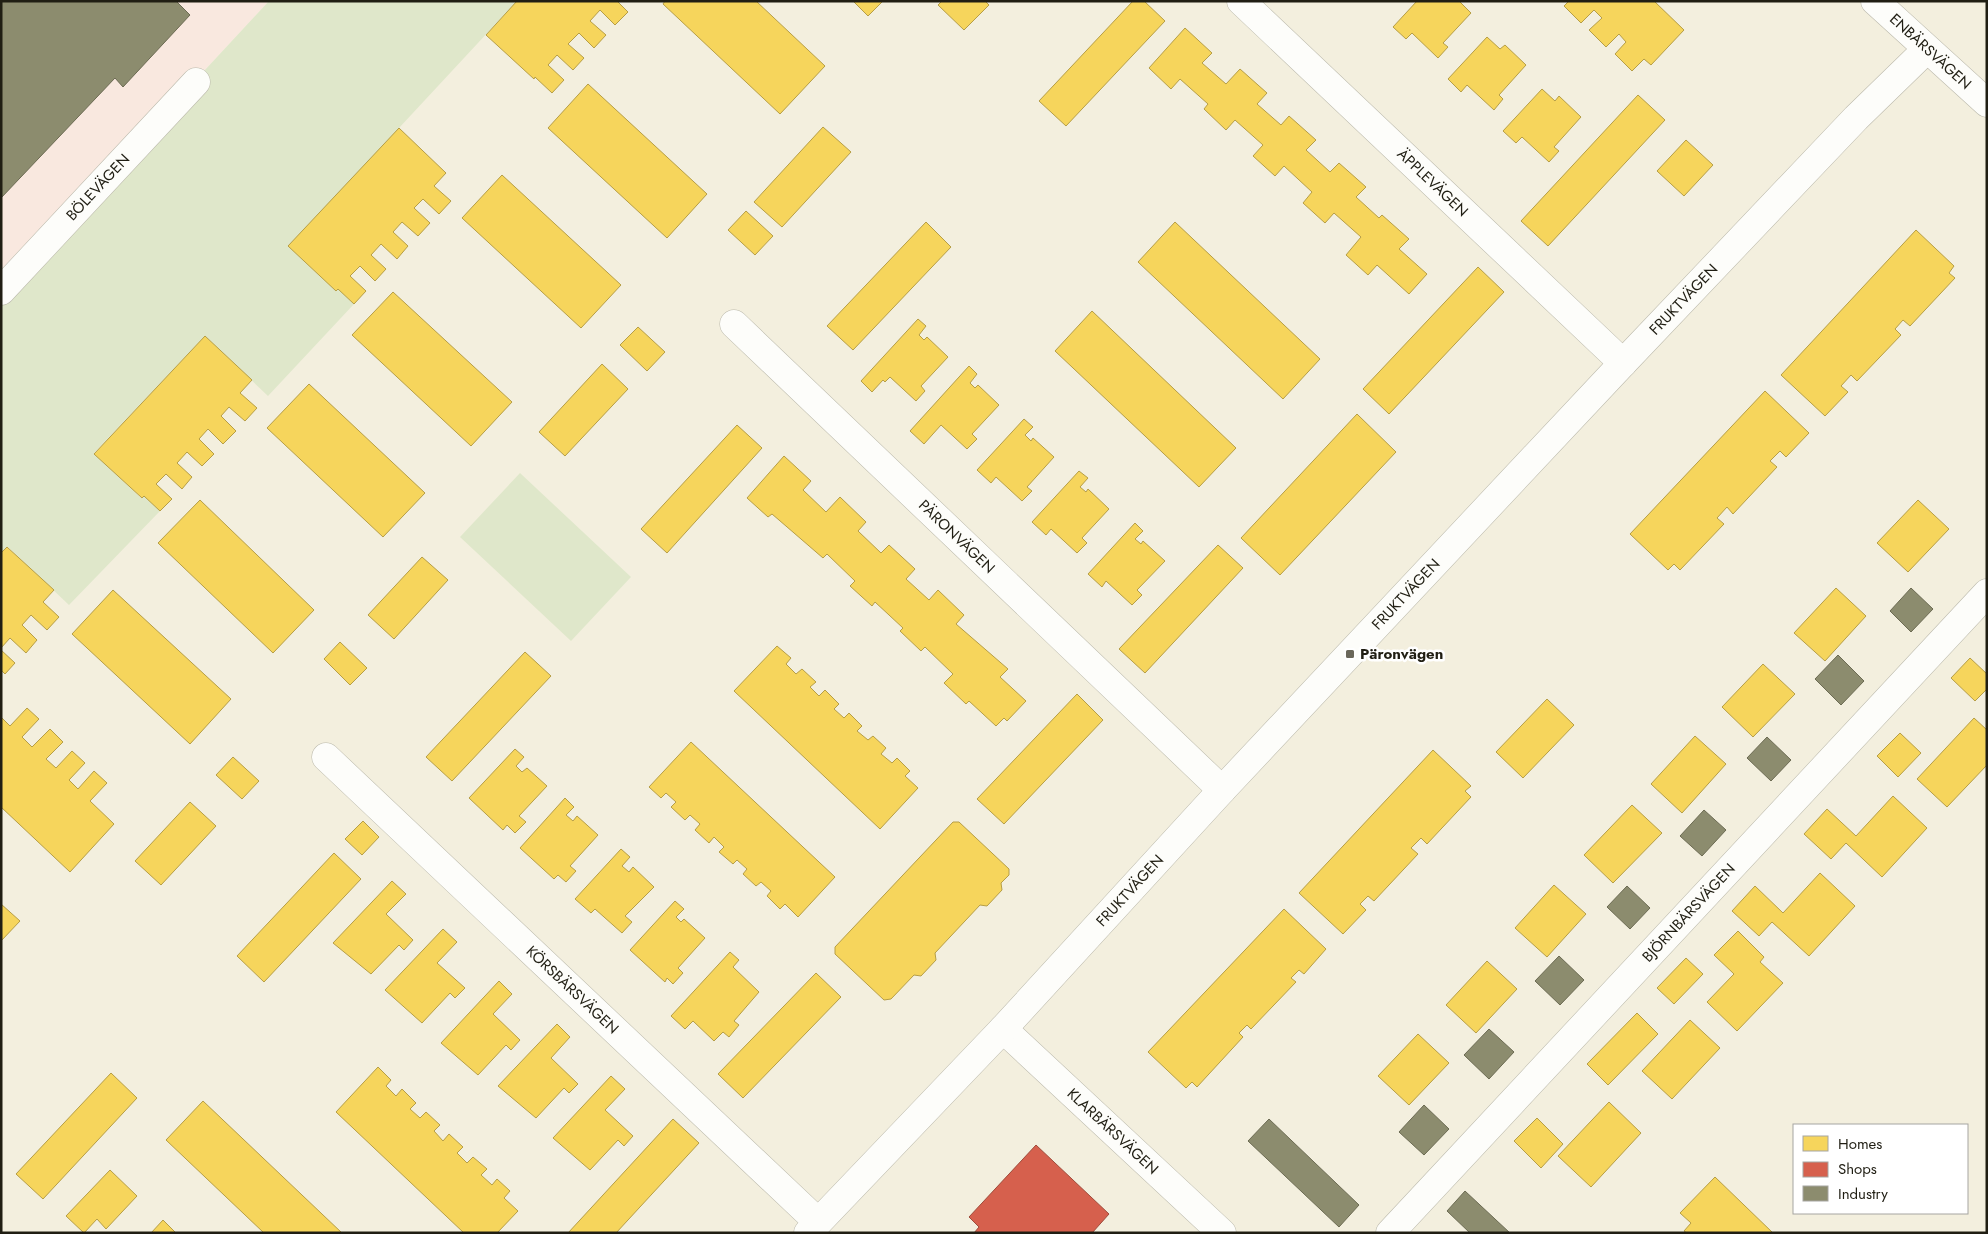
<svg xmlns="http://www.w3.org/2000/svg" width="1988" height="1234" viewBox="0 0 1988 1234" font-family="Jost,sans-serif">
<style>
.industrial{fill:#f9e8df}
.green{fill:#dfe7ca}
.homes{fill:#f6d55c;stroke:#b69e46}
.shops{fill:#d6604d;stroke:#9f4c3c}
.industry{fill:#8c8c6e;stroke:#6c6b53}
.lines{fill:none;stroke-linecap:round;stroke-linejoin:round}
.minor-casing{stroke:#bbb9ab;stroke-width:29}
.minor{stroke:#fdfdfa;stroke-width:28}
.poi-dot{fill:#6a675a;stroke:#fff;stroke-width:2}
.labels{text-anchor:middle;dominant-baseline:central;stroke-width:5;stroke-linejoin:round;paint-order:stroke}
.street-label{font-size:15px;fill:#201e13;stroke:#fff}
.poi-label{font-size:15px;font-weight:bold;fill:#201e13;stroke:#fff;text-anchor:start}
</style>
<rect width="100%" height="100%" fill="#f3efde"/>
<path class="industrial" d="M 1,1 L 269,1 L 1,289 Z"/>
<g class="green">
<path d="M 269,1 L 517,1 L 399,128 L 338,289 L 354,304 L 268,396 L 205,336 L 94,453 L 141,498 L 144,496 L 160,511 L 69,605 L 8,547 L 1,553 L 1,290 Z"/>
<path d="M 520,473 L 631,577 L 571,641 L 460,537 Z"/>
</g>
<g class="homes">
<path d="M 517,1 L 617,1 L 628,12 L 615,25 L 600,10 L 590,21 L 606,35 L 594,48 L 579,33 L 568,44 L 584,58 L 573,70 L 557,55 L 548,65 L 564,80 L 552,93 L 535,77 L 534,79 L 486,35 Z"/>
<path d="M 665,1 L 756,1 L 825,66 L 780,114 L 663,4 Z"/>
<path d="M 853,1 L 883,1 L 868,16 Z"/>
<path d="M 942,1 L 985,1 L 989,5 L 964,30 L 938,5 Z"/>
<path d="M 1133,1 L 1144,1 L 1165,21 L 1066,126 L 1039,101 Z"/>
<path d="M 1417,1 L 1459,1 L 1471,13 L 1443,43 L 1448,47 L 1438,58 L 1412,33 L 1406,39 L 1393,27 Z"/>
<path d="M 1569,1 L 1654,1 L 1684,30 L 1651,65 L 1644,59 L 1632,71 L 1615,54 L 1626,42 L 1619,34 L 1606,47 L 1589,30 L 1602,18 L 1594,10 L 1581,23 L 1564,6 Z"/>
<path d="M 1185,28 L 1212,53 L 1202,63 L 1226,84 L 1240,69 L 1267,93 L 1257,104 L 1281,125 L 1289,116 L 1316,140 L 1306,150 L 1330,172 L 1339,163 L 1366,187 L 1356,197 L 1379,218 L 1382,215 L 1409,239 L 1399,249 L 1427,274 L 1409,294 L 1377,265 L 1368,275 L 1346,255 L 1361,237 L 1334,213 L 1325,223 L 1303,203 L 1312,192 L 1284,166 L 1275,176 L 1253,156 L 1263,145 L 1235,120 L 1226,130 L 1204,109 L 1208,104 L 1180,79 L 1171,89 L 1149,68 Z"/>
<path d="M 1487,37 L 1500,49 L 1505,45 L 1526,65 L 1499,95 L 1503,99 L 1494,110 L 1467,85 L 1461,92 L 1448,79 Z"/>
<path d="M 588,84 L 707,194 L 667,238 L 548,128 Z"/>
<path d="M 1542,89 L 1555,101 L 1559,96 L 1581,117 L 1554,147 L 1559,151 L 1549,162 L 1522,137 L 1516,143 L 1503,131 Z"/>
<path d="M 1638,95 L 1665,120 L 1548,246 L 1521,221 Z"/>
<path d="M 823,127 L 851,152 L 782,227 L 754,202 Z"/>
<path d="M 399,128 L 446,173 L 434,186 L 451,201 L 439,214 L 423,199 L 414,208 L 430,223 L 418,236 L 402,222 L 393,232 L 408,246 L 397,259 L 381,244 L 371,255 L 386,269 L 375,281 L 360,266 L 350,276 L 366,291 L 354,304 L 338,289 L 336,291 L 288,246 Z"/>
<path d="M 1686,140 L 1713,165 L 1684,196 L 1657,171 Z"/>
<path d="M 502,175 L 621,285 L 581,328 L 462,218 Z"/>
<path d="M 746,211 L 773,236 L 755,255 L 728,230 Z"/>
<path d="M 926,222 L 951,247 L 853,350 L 827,326 Z"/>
<path d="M 1175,222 L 1320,359 L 1283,399 L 1138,262 Z"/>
<path d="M 1916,230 L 1954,266 L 1949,273 L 1955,278 L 1910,326 L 1903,320 L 1895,329 L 1901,335 L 1857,381 L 1851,375 L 1841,386 L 1848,392 L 1825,416 L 1781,375 Z"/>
<path d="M 1478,267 L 1504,292 L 1389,414 L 1363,389 Z"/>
<path d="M 393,292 L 512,402 L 471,446 L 352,335 Z"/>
<path d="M 1092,311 L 1236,448 L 1199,487 L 1055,351 Z"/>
<path d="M 918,319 L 926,326 L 919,335 L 924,340 L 927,337 L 948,357 L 921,386 L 925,391 L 916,401 L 890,377 L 885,382 L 883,380 L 872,392 L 861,381 Z"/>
<path d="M 638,327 L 665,352 L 647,371 L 620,345 Z"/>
<path d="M 205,336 L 252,380 L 240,393 L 257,408 L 245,421 L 229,407 L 221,416 L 236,431 L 223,444 L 208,429 L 199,439 L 214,454 L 202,466 L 187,452 L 177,463 L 192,477 L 182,489 L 166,474 L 156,484 L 172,499 L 160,511 L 144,496 L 142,498 L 94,454 Z"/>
<path d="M 602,364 L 628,389 L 565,456 L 539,432 Z"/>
<path d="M 969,366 L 977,374 L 970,383 L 975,388 L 978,385 L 999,405 L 972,434 L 977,439 L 967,449 L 941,425 L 924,444 L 910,431 Z"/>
<path d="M 309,384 L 425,493 L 383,537 L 267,428 Z"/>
<path d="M 1765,391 L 1809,433 L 1786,457 L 1780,451 L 1770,461 L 1777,467 L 1733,514 L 1727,507 L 1717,518 L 1724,524 L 1680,570 L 1674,564 L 1668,570 L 1630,534 Z"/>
<path d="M 1357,414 L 1396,452 L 1280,575 L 1241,538 Z"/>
<path d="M 1024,419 L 1033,427 L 1025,435 L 1031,441 L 1033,438 L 1054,457 L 1027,487 L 1032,491 L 1022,501 L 996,477 L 991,483 L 977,470 Z"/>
<path d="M 737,425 L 762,448 L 667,553 L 641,529 Z"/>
<path d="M 784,456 L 811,481 L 803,490 L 826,512 L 840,497 L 866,522 L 858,531 L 881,553 L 889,545 L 915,569 L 906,579 L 929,600 L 938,590 L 964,615 L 956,624 L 1008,669 L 1000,677 L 1026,701 L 1007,721 L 1004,718 L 996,726 L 969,701 L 966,704 L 944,683 L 953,674 L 925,647 L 921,651 L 900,631 L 903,628 L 875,602 L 872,606 L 850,586 L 855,581 L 827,554 L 823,558 L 772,514 L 768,517 L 747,498 Z"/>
<path d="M 1079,471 L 1088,478 L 1080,487 L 1086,492 L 1088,489 L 1109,509 L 1082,538 L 1087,543 L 1077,553 L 1051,529 L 1046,535 L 1032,522 Z"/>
<path d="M 200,500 L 314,610 L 273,653 L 158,543 Z"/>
<path d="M 1918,500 L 1949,529 L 1908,572 L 1877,543 Z"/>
<path d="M 1135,523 L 1143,531 L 1135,539 L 1141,544 L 1143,541 L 1165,561 L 1137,590 L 1142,595 L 1132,605 L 1106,581 L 1102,587 L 1088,574 Z"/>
<path d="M 1218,545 L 1243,568 L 1145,673 L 1119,649 Z"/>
<path d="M 7,547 L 54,590 L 43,602 L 59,617 L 47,630 L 31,615 L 22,625 L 37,640 L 26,653 L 10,638 L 1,648 L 1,553 Z"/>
<path d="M 422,557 L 448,580 L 394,639 L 368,615 Z"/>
<path d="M 1836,588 L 1866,616 L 1825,661 L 1794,633 Z"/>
<path d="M 113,590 L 231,699 L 190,744 L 72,634 Z"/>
<path d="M 340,642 L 367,668 L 350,685 L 324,659 Z"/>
<path d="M 777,646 L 791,658 L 786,664 L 796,674 L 802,669 L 816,682 L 810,687 L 819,696 L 825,690 L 839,704 L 834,709 L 844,718 L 849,713 L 862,726 L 857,731 L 868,740 L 873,736 L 886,748 L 881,754 L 892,763 L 897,758 L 910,771 L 905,776 L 918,788 L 880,829 L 734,691 Z"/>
<path d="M 1,650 L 15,663 L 5,674 L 1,670 Z"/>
<path d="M 525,652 L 551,676 L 452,781 L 426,757 Z"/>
<path d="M 1970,658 L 1987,674 L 1987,689 L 1975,701 L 1951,678 Z"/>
<path d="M 1763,664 L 1795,694 L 1753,737 L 1722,707 Z"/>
<path d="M 1077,694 L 1103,720 L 1004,824 L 977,799 Z"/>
<path d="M 1547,699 L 1574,725 L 1523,778 L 1496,752 Z"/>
<path d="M 27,708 L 39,719 L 22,737 L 32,747 L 50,729 L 63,742 L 46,759 L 56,768 L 72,751 L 85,763 L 69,780 L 78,789 L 94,771 L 107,783 L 90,801 L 114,824 L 70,872 L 1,807 L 1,717 L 10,726 Z"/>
<path d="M 1974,718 L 1987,730 L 1987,765 L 1947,807 L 1917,779 Z"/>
<path d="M 1900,733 L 1921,753 L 1898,777 L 1877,756 Z"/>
<path d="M 1695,736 L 1726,764 L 1682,813 L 1651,784 Z"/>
<path d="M 691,742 L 835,877 L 798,917 L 785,904 L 780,909 L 767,896 L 771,891 L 761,882 L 756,886 L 743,874 L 747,869 L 737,860 L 733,864 L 719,852 L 724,847 L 714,837 L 709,843 L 695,830 L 700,824 L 690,815 L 685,820 L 671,807 L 676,802 L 666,793 L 661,798 L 649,787 Z"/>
<path d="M 515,749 L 524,757 L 516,766 L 522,772 L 527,768 L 547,786 L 519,816 L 526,822 L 515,833 L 507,825 L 503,830 L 469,798 Z"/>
<path d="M 1433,750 L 1471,786 L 1465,791 L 1471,797 L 1427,844 L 1421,838 L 1411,848 L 1418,854 L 1374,901 L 1368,896 L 1360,904 L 1366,910 L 1343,934 L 1299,893 Z"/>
<path d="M 233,757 L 259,781 L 242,799 L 216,775 Z"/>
<path d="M 1893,796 L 1927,828 L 1882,877 L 1846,843 L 1831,859 L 1804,834 L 1827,809 L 1856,836 Z"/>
<path d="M 565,798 L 574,807 L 566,815 L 573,821 L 577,816 L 598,835 L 570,866 L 576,871 L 566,882 L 558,875 L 554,879 L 520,848 Z"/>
<path d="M 190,802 L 216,826 L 161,885 L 135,861 Z"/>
<path d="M 1632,805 L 1662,833 L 1613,883 L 1584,855 Z"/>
<path d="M 363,821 L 379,837 L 362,855 L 345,839 Z"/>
<path d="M 953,822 L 959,822 L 1009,869 L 1009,875 L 1001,883 L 1002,890 L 987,906 L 980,905 L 935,953 L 936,960 L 921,976 L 914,975 L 891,999 L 884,1000 L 835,954 L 835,947 Z"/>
<path d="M 621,849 L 630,857 L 622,866 L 629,872 L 633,867 L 654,887 L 625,916 L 632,922 L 622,933 L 595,909 L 591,913 L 575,899 Z"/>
<path d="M 334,853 L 361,879 L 264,982 L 237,956 Z"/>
<path d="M 1820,873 L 1855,906 L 1809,956 L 1772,922 L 1759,936 L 1732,911 L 1755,886 L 1783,913 Z"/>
<path d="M 392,881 L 406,894 L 386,914 L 413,940 L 404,950 L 399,945 L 371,974 L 333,943 Z"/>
<path d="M 1554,885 L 1586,914 L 1547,957 L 1515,928 Z"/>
<path d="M 675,901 L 684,909 L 676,917 L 681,922 L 684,919 L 705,938 L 678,968 L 683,973 L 673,984 L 667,978 L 665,982 L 630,950 Z"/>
<path d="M 1,904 L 20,921 L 1,941 Z"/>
<path d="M 1284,909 L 1326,949 L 1304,974 L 1299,970 L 1291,978 L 1296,982 L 1251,1029 L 1247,1025 L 1239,1033 L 1243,1037 L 1197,1087 L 1192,1082 L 1186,1088 L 1148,1052 Z"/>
<path d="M 443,929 L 457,942 L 437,963 L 465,988 L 455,998 L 450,993 L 422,1023 L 385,990 Z"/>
<path d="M 1738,931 L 1764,957 L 1760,962 L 1783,983 L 1737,1031 L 1707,1002 L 1734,974 L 1714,955 Z"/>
<path d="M 730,952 L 739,960 L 733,967 L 759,992 L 734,1021 L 739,1025 L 729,1037 L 723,1032 L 714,1041 L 693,1021 L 685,1029 L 671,1016 Z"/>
<path d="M 1686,958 L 1703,974 L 1674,1004 L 1657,988 Z"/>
<path d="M 1487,961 L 1517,989 L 1476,1033 L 1446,1005 Z"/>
<path d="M 816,973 L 841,997 L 743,1098 L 718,1074 Z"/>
<path d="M 499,981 L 512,994 L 493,1014 L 520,1040 L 511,1050 L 506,1045 L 478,1075 L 441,1043 Z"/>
<path d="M 1637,1013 L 1658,1034 L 1608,1085 L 1587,1064 Z"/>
<path d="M 1690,1020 L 1720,1048 L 1672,1099 L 1642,1071 Z"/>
<path d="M 557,1024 L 570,1037 L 551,1058 L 578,1084 L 569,1093 L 564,1088 L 536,1118 L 498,1086 Z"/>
<path d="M 1418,1034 L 1449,1063 L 1409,1105 L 1378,1076 Z"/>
<path d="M 378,1067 L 391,1080 L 386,1086 L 396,1096 L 402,1089 L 416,1103 L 410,1109 L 420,1118 L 426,1112 L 440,1125 L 434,1131 L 443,1141 L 449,1134 L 463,1147 L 457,1153 L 467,1163 L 473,1157 L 487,1169 L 481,1175 L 492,1185 L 497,1179 L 510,1191 L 504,1198 L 518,1211 L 497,1233 L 464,1233 L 336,1112 Z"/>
<path d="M 111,1073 L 137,1098 L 43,1199 L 16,1174 Z"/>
<path d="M 611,1076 L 625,1089 L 605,1110 L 633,1136 L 624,1146 L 618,1140 L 590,1170 L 553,1138 Z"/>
<path d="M 203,1101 L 342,1233 L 264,1233 L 166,1140 Z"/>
<path d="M 1609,1102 L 1641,1133 L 1591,1187 L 1558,1156 Z"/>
<path d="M 1537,1118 L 1563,1144 L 1541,1168 L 1514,1141 Z"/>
<path d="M 673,1119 L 699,1143 L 616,1233 L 568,1233 Z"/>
<path d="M 110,1170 L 137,1196 L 106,1229 L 97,1219 L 84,1233 L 66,1216 Z"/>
<path d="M 1715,1177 L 1773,1233 L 1687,1233 L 1684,1231 L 1691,1223 L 1680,1213 Z"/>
<path d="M 163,1220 L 176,1233 L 151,1233 Z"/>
</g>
<path class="shops" d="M 1036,1145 L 1109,1214 L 1092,1233 L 974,1233 L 979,1227 L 969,1217 Z"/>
<g class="industry">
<path d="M 1,1 L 176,1 L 190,15 L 123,87 L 115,78 L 1,198 Z"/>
<path d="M 1911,588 L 1933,609 L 1911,632 L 1890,611 Z"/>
<path d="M 1838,655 L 1864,681 L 1841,705 L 1815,679 Z"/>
<path d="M 1767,737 L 1791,760 L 1771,781 L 1747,758 Z"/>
<path d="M 1704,810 L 1726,830 L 1702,856 L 1680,836 Z"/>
<path d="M 1627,886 L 1650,908 L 1630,929 L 1607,907 Z"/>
<path d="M 1559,956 L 1584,980 L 1560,1005 L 1535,981 Z"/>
<path d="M 1489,1029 L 1514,1052 L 1489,1079 L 1464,1055 Z"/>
<path d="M 1424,1105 L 1449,1129 L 1424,1155 L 1399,1132 Z"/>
<path d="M 1269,1119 L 1359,1205 L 1339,1227 L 1248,1141 Z"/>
<path d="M 1465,1191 L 1510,1233 L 1470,1233 L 1447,1211 Z"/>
</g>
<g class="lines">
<g class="minor-casing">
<g id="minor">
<path id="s1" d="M 1241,1 L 1623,363"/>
<path id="s2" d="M 1875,1 L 1987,103"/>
<path id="s3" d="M 1,291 L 196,82"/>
<path id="s4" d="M 734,324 L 1222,790"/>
<path id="s5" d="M 326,757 L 818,1222"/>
<path id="s6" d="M 1003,1029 L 1222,1233"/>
<path id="s7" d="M 808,1233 L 1003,1029 L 1222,790 L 1623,363 L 1856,118 L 1927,49"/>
<path id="s8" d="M 1390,1233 L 1987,593"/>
</g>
</g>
<use href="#minor" class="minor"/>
</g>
<rect class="poi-dot" x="1345" y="649" width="10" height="10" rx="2.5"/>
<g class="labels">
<g class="street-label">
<text stroke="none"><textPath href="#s2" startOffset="75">ENBÄRSVÄGEN</textPath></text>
<text stroke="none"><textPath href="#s1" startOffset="264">ÄPPLEVÄGEN</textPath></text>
<text stroke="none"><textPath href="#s3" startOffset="142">BÖLEVÄGEN</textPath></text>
<text stroke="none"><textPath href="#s7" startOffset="1280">FRUKTVÄGEN</textPath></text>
<text stroke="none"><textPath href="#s4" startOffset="308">PÄRONVÄGEN</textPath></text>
<text stroke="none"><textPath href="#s7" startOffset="875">FRUKTVÄGEN</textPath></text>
<text stroke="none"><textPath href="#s7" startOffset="470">FRUKTVÄGEN</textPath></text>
<text stroke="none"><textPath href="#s8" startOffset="438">BJÖRNBÄRSVÄGEN</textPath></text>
<text stroke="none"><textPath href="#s5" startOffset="339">KÖRSBÄRSVÄGEN</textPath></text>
<text stroke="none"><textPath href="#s6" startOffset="150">KLARBÄRSVÄGEN</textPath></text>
</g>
<g class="poi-label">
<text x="1360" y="654">Päronvägen</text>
</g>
</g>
<rect width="1988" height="1234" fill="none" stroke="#201e13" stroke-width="5"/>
<rect x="1793" y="1124" width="175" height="90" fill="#ffffff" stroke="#a6a5a1"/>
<rect x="1803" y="1136" width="25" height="15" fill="#f6d55c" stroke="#a6a5a1"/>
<text x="1838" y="1149" font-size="15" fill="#201e13">Homes</text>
<rect x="1803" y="1162" width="25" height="15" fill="#d6604d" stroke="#a6a5a1"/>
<text x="1838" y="1174" font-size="15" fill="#201e13">Shops</text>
<rect x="1803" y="1186" width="25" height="15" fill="#8c8c6e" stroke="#a6a5a1"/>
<text x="1838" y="1199" font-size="15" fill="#201e13">Industry</text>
</svg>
